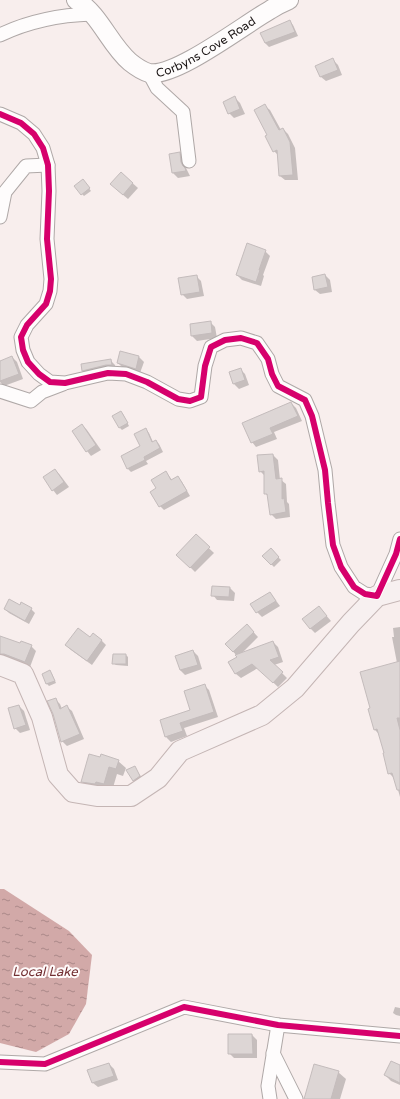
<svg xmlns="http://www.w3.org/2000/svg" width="400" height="1099" viewBox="0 0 400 1099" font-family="'Varela Round',sans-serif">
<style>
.water{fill:url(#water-ripples)}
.shadow{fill:#0003}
.building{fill:#ddd6d5;stroke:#c4bcbc}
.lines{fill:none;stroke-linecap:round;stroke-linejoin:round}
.street-casing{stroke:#afa8a7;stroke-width:15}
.secondary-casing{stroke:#afa8a7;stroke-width:20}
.primary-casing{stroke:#c4b5b4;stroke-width:22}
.street{stroke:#fefcfc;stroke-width:13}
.secondary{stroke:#fefcfc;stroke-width:18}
.primary{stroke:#f7f0f0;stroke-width:20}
.cycleway-casing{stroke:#fffbfb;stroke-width:8}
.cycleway{stroke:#d6006c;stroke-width:6}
.labels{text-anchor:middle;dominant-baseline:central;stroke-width:4;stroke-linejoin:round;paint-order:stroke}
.street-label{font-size:12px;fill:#1b1515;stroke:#fffbfb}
.water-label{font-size:13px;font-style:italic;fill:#732f32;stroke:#fffbfb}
</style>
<defs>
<pattern id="water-ripples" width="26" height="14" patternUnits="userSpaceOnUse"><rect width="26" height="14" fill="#d2a9a8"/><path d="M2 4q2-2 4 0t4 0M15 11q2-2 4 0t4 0" fill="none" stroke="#a88"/></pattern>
</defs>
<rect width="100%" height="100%" fill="#f8eeed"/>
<path class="water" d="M 0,889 L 4,889 L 69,931 L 92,955 L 86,1004 L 69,1034 L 36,1052 L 0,1043 Z"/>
<g class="shadow">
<path d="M 289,21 L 293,25 L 298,36 L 269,47 L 265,43 L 261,33 Z"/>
<path d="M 333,60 L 338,65 L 342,75 L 326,81 L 321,77 Z"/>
<path d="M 235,98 L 240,103 L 245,114 L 234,118 L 229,113 Z"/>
<path d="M 265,106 L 270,110 L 281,130 L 283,129 L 288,134 L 295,148 L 298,180 L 285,180 L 280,176 L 279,156 L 274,151 L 269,136 Z"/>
<path d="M 180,153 L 184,158 L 186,168 L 190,176 L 178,178 L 173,173 Z"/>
<path d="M 121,173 L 138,188 L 128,199 L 116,189 Z"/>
<path d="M 85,183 L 91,191 L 84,196 L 82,194 Z"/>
<path d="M 265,251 L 270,256 L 263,275 L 264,276 L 261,286 L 242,280 L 237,275 Z"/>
<path d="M 325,275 L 330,280 L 332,292 L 320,294 L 315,290 Z"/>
<path d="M 196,276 L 201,281 L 204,296 L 187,299 L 182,294 Z"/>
<path d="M 210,322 L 215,327 L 217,338 L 197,341 L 192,336 Z"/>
<path d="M 12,357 L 17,362 L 23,379 L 4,386 L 0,382 L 0,362 Z"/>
<path d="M 139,357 L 144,362 L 140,373 L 123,368 L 118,363 Z"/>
<path d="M 110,360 L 115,365 L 116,370 L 88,375 L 83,370 Z"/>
<path d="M 240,369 L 245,374 L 249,385 L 239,389 L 234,384 L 230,372 Z"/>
<path d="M 291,403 L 296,408 L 302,421 L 274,432 L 277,439 L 256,447 L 252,442 Z"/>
<path d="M 123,414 L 129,426 L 122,430 L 120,428 Z"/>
<path d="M 82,425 L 87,430 L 101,450 L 91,456 L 87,451 Z"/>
<path d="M 145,429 L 149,433 L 153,442 L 156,441 L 159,444 L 163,452 L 146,461 L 148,464 L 131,472 L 127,468 L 142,447 Z"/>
<path d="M 273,455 L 278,460 L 280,480 L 281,480 L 286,484 L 287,502 L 289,504 L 290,517 L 276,519 L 271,514 L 268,496 L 265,493 L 265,476 L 260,471 Z"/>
<path d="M 55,470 L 60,475 L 69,487 L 57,495 L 53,490 Z"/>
<path d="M 166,472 L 172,480 L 178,477 L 182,482 L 190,496 L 164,510 L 160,506 L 157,489 Z"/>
<path d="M 196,536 L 214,553 L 195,572 L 178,555 Z"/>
<path d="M 271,550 L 281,560 L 274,567 L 264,557 Z"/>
<path d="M 230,588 L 235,593 L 234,601 L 217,600 L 213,595 Z"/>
<path d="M 270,593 L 274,598 L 280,606 L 262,617 L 257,612 L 252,605 Z"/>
<path d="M 22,604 L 31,609 L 35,613 L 29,624 L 9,613 L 5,609 L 20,606 Z"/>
<path d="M 319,607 L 331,621 L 315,633 L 310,628 Z"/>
<path d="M 247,625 L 258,637 L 241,654 L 273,642 L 278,647 L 283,662 L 274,665 L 287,678 L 278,687 L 258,668 L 241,678 L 236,674 L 229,662 L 238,657 L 226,644 Z"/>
<path d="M 400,627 L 400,797 L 395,779 L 389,773 L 385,753 L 380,735 L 374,729 L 371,709 L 397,663 L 392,637 L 394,637 L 393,628 Z"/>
<path d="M 0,637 L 20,645 L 31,646 L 36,651 L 30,667 L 10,659 L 0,659 Z"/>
<path d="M 101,640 L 106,645 L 92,665 L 71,650 L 66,645 Z"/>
<path d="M 193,651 L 198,656 L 202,669 L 185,675 L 180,670 Z"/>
<path d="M 126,655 L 128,657 L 128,666 L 116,665 L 113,663 Z"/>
<path d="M 50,672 L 52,674 L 56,683 L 49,686 L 47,684 L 43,675 Z"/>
<path d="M 204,685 L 209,690 L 218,717 L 184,728 L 187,736 L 171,742 L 166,737 L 161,721 L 191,711 Z"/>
<path d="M 55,699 L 60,704 L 62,709 L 67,707 L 72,711 L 84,739 L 67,746 L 62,741 Z"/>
<path d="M 19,706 L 24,711 L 30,730 L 20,733 L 15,728 Z"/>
<path d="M 118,761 L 126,768 L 123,776 L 117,774 L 112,791 L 89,789 L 82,781 Z"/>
<path d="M 134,767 L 142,778 L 136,783 L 134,780 Z"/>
<path d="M 395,1007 L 400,1008 L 400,1016 L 396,1015 L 393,1013 Z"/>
<path d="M 229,1035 L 252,1035 L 257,1040 L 257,1058 L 234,1058 L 229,1053 Z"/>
<path d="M 109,1064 L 114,1069 L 118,1080 L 98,1087 L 93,1083 Z"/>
<path d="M 400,1066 L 400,1085 L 391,1081 L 385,1075 Z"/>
<path d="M 338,1072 L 346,1079 L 340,1099 L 306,1099 Z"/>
</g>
<g class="building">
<path d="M 290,20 L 295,32 L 265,43 L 260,33 Z"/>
<path d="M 333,58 L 338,70 L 320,77 L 315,66 Z"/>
<path d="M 235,96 L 240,109 L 228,114 L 223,102 Z"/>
<path d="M 265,104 L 279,130 L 283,128 L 290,142 L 293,175 L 279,176 L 277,150 L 273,152 L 265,136 L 267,135 L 254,110 Z"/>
<path d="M 180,152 L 181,162 L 183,166 L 185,168 L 186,171 L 172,173 L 169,154 Z"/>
<path d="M 121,172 L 133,183 L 123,195 L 110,184 Z"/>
<path d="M 83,179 L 90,188 L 81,195 L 74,186 Z"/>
<path d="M 247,243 L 266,250 L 259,270 L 260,270 L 256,282 L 236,275 Z"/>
<path d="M 325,274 L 328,287 L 314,290 L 312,277 Z"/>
<path d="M 197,275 L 200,292 L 181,295 L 178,278 Z"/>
<path d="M 211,321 L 212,333 L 191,336 L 190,324 Z"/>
<path d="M 120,351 L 139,356 L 136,369 L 117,363 Z"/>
<path d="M 12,356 L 19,374 L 0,381 L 0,361 Z"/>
<path d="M 111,359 L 112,365 L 106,365 L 82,371 L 81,364 Z"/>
<path d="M 241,368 L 245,380 L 233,384 L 229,372 Z"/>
<path d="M 291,402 L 298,416 L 270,428 L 273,434 L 251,443 L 242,423 Z"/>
<path d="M 121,411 L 128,423 L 119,428 L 112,416 Z"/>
<path d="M 82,424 L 96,445 L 86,452 L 72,431 Z"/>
<path d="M 146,428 L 152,442 L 156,440 L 160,448 L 144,457 L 145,460 L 127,469 L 121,456 L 140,446 L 134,434 Z"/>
<path d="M 273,454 L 276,479 L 282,478 L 282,499 L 284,498 L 286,512 L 270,515 L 267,494 L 264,494 L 264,471 L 259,472 L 257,455 Z"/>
<path d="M 55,469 L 64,482 L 52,491 L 43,477 Z"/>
<path d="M 166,471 L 171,480 L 178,476 L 187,491 L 159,507 L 150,492 L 156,488 L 151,480 Z"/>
<path d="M 196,534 L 210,547 L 190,568 L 176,555 Z"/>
<path d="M 271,548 L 279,557 L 271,565 L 262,556 Z"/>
<path d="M 212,586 L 230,587 L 229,597 L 211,596 Z"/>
<path d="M 270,592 L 276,601 L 256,613 L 250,604 Z"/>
<path d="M 9,599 L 20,605 L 21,602 L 32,608 L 25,621 L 4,609 Z"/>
<path d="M 319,606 L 327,616 L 310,629 L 302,619 Z"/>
<path d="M 247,624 L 254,632 L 233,652 L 225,644 Z"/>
<path d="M 78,628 L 90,637 L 93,633 L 102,640 L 87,661 L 65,645 Z"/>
<path d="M 0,636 L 20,643 L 21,641 L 32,645 L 25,662 L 4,654 L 0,654 Z"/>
<path d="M 273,641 L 279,657 L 270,660 L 283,672 L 273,683 L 252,664 L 235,674 L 228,662 L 237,657 L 235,655 Z"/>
<path d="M 193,650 L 198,665 L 180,670 L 175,656 Z"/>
<path d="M 113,654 L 126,654 L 126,664 L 112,664 Z"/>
<path d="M 400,661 L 400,718 L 397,718 L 400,730 L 400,790 L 397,790 L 392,773 L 388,774 L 383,753 L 384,753 L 377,729 L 374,730 L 368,709 L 370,708 L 360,672 Z"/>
<path d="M 50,670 L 55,681 L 46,684 L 42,674 Z"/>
<path d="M 205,684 L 214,712 L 180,723 L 183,731 L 165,737 L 160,720 L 190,710 L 184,691 Z"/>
<path d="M 56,698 L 60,709 L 67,705 L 80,734 L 61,742 L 53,714 L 47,701 Z"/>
<path d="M 19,705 L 26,725 L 14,729 L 8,708 Z"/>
<path d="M 89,754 L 100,757 L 101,754 L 119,760 L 116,769 L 109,767 L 104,784 L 96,782 L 95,784 L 81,782 Z"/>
<path d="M 135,766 L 140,776 L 133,781 L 126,770 Z"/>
<path d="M 228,1034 L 252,1034 L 253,1054 L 228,1054 Z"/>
<path d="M 391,1061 L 400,1065 L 400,1083 L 384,1075 Z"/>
<path d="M 109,1063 L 114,1076 L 92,1083 L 87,1070 Z"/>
<path d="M 314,1064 L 339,1071 L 331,1099 L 304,1099 Z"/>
</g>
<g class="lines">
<g class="street-casing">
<g id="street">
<path d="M 0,35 C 29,21 60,15 92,14"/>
<path d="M 149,73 L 157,88 L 183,112 L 189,161"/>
<path d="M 0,114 L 21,123 L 34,134 L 43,148 L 48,165 L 49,191 L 47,239 L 51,279 L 50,291 L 46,304 L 27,325 L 21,337 L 23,350 L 28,362 L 39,374 L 50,382 L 65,383 L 108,373 L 126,374 L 147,382 L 178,399 L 190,401 L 201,397 L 205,366 L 211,347 L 225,340 L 241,338 L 257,343 L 268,359 L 272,374 L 278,386 L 305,400 L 312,416 L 325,470 L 328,503 L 333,545 L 341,567 L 354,587 L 365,594 L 377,596 L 396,554 L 400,539"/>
<path d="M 0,217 L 5,192 L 26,166 L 48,165"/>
<path d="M 0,391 L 31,401 L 42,392 L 63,384"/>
<path d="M 273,1053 L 296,1099"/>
<path d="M 0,1062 L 45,1064 L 184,1007 L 278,1025 L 400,1036"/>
<path d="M 270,1099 L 268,1086 L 278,1025"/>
</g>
</g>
<g class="secondary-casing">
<g id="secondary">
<path id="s1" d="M 76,0 C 100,14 109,44 130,62 C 135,66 142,71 149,73 C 175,78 245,24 270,10 C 276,6 282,3 289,0"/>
</g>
</g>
<g class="primary-casing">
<path id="primary" d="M 0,665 L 23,674 L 42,717 L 58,775 L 73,792 L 97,796 L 131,796 L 158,778 L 180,751 L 262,715 L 295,688 L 351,623 L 377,596 L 400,590"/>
</g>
<use href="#street" class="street"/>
<use href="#secondary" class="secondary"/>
<use href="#primary" class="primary"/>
<g class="cycleway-casing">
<g id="cycleway">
<path d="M 0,114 L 21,123 L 34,134 L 43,148 L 48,165 L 49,191 L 47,239 L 51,279 L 50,291 L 46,304 L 27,325 L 21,337 L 23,350 L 28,362 L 39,374 L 50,382 L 65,383 L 108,373 L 126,374 L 147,382 L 178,399 L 190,401 L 201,397 L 205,366 L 211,347 L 225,340 L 241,338 L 257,343 L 268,359 L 272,374 L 278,386 L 305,400 L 312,416 L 325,470 L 328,503 L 333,545 L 341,567 L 354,587 L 365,594 L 377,596 L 396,554 L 400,539"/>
<path d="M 0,1062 L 45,1064 L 184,1007 L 278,1025 L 400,1036"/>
</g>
</g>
<use href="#cycleway" class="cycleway"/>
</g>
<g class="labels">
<g class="street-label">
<text stroke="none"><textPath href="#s1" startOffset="168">Corbyns Cove Road</textPath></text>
</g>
<g class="water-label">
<text x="45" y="972">Local Lake</text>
</g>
</g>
</svg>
